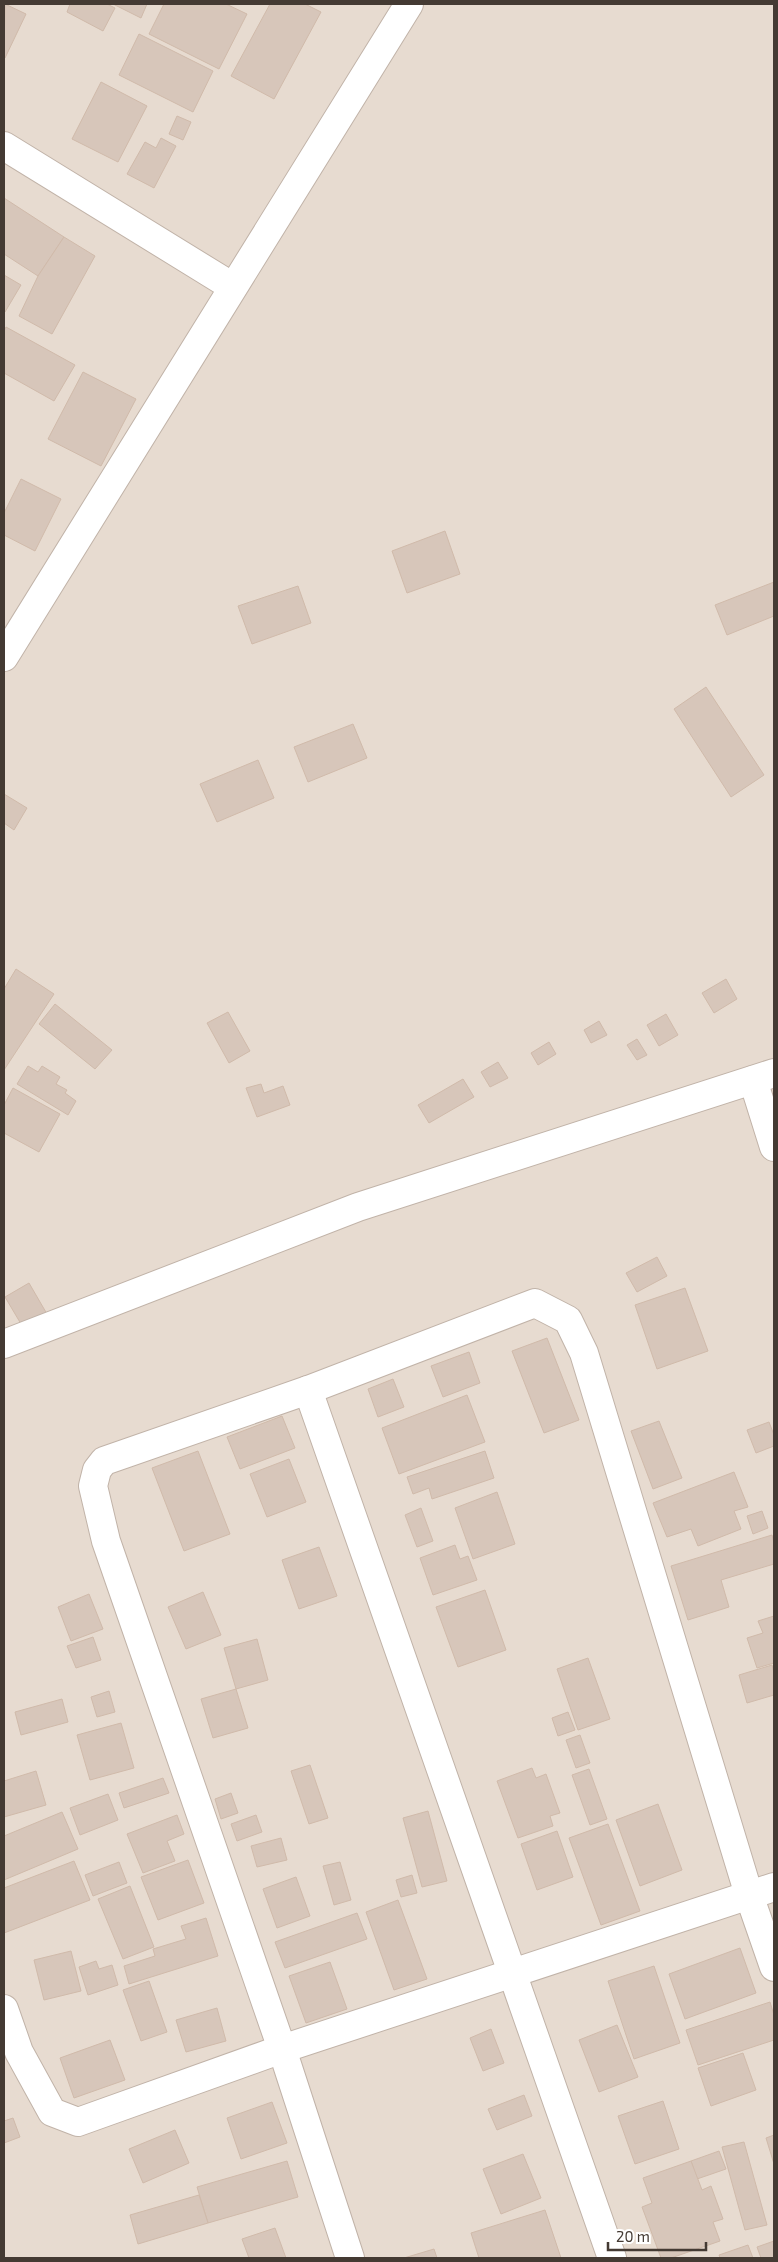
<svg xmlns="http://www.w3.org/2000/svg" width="778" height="2262" viewBox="0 0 778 2262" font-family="'Exo 2',sans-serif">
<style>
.residential{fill:#e7dbd0}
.building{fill:#d7c6ba;stroke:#d0baaa}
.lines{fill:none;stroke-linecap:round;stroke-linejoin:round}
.minor-casing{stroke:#c1b3a8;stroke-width:30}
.minor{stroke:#fff;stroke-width:28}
</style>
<rect width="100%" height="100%" fill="#f2eae2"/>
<rect class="residential" x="4" y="4" width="770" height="2254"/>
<g class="building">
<path d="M 5,4 L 26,14 L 5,58 L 4,57 Z"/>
<path d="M 70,4 L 107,4 L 115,8 L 103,31 L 67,12 Z"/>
<path d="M 113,4 L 147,4 L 141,18 Z"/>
<path d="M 164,4 L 226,4 L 247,14 L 219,69 L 149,34 Z"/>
<path d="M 270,4 L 305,4 L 321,12 L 274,99 L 231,76 Z"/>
<path d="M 139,34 L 213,71 L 193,112 L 119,75 Z"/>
<path d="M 101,82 L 147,106 L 118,162 L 72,139 Z"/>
<path d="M 177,116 L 191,122 L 183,140 L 169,134 Z"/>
<path d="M 161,138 L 176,146 L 154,188 L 127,174 L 145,142 L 156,148 Z"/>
<path d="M 4,198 L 64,237 L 38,276 L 4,254 Z"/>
<path d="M 64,237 L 95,256 L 52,334 L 19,316 L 38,276 Z"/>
<path d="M 4,275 L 21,285 L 5,312 L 4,311 Z"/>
<path d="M 6,327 L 75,365 L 54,401 L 4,373 L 4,331 Z"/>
<path d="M 83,372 L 136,399 L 101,466 L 48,439 Z"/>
<path d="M 21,479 L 61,499 L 35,551 L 4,535 L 4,513 Z"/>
<path d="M 445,531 L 460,574 L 407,593 L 392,551 Z"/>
<path d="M 774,582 L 774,616 L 727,635 L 715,605 Z"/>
<path d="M 298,586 L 311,623 L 252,644 L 238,606 Z"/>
<path d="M 706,687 L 764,775 L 731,797 L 674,709 Z"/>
<path d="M 353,724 L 367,758 L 308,782 L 294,747 Z"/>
<path d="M 258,760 L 274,798 L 217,822 L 200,784 Z"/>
<path d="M 4,794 L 27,808 L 14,830 L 4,823 Z"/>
<path d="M 16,969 L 54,994 L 4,1070 L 4,989 Z"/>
<path d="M 726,979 L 737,999 L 714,1013 L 702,993 Z"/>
<path d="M 55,1004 L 112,1050 L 95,1069 L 39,1024 Z"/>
<path d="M 228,1012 L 250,1051 L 229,1063 L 207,1023 Z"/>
<path d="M 666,1014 L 678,1035 L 659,1046 L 647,1025 Z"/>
<path d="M 599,1021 L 607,1035 L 591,1043 L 584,1030 Z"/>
<path d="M 637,1039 L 647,1055 L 637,1060 L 627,1045 Z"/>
<path d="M 549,1042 L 556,1054 L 538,1065 L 531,1053 Z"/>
<path d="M 498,1062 L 508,1078 L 490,1087 L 481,1072 Z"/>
<path d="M 28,1066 L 38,1072 L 42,1066 L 60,1077 L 56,1084 L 67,1090 L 65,1093 L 76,1101 L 68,1115 L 17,1084 Z"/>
<path d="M 463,1079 L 474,1097 L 429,1123 L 418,1105 Z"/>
<path d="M 261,1084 L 264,1093 L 283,1086 L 290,1105 L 257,1117 L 246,1088 Z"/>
<path d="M 13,1088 L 60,1114 L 39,1152 L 4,1133 L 4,1105 Z"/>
<path d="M 657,1257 L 667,1276 L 637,1292 L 626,1273 Z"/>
<path d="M 29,1283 L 47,1314 L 24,1329 L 5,1297 Z"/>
<path d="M 685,1288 L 708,1351 L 657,1369 L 635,1305 Z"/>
<path d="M 547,1338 L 579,1420 L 544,1433 L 512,1351 Z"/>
<path d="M 469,1352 L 480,1383 L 443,1397 L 431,1366 Z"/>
<path d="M 393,1379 L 404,1407 L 378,1417 L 368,1389 Z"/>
<path d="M 467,1395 L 485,1442 L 399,1474 L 382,1428 Z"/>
<path d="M 282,1416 L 295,1448 L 240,1469 L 227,1437 Z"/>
<path d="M 659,1421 L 682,1478 L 653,1489 L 631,1431 Z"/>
<path d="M 769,1422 L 774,1435 L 774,1446 L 756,1453 L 747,1430 Z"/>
<path d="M 198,1451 L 230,1534 L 184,1551 L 152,1468 Z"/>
<path d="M 485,1451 L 494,1478 L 432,1499 L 429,1488 L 413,1494 L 407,1477 Z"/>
<path d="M 289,1459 L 306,1502 L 267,1517 L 250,1474 Z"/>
<path d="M 734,1472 L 748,1507 L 734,1511 L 741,1529 L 698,1546 L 691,1529 L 667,1537 L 653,1503 Z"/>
<path d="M 497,1492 L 515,1544 L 473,1559 L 455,1508 Z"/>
<path d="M 421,1508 L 433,1541 L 417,1547 L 405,1515 Z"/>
<path d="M 762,1511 L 768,1528 L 753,1534 L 747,1516 Z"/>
<path d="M 772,1535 L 774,1543 L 774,1564 L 721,1580 L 729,1607 L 688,1620 L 671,1566 Z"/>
<path d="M 455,1545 L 460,1559 L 468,1556 L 477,1580 L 433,1595 L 420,1558 Z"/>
<path d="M 319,1547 L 337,1596 L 299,1609 L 282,1560 Z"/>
<path d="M 485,1590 L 506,1650 L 458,1667 L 436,1607 Z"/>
<path d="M 203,1592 L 221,1635 L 186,1649 L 168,1607 Z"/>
<path d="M 89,1594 L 103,1629 L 71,1641 L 58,1607 Z"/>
<path d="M 774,1616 L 774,1663 L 757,1668 L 747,1638 L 763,1633 L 758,1621 Z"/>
<path d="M 93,1637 L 101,1660 L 76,1668 L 67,1646 Z"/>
<path d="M 257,1639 L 268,1680 L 236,1689 L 224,1648 Z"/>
<path d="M 588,1658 L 610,1719 L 578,1730 L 557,1669 Z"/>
<path d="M 772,1665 L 774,1673 L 774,1695 L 747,1703 L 739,1675 Z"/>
<path d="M 236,1689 L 248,1728 L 213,1738 L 201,1699 Z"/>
<path d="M 109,1691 L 115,1712 L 97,1717 L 91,1697 Z"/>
<path d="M 62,1699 L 68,1722 L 21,1735 L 15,1712 Z"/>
<path d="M 568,1712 L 575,1730 L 558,1736 L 552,1718 Z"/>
<path d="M 121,1723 L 134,1768 L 90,1780 L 77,1735 Z"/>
<path d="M 580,1735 L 590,1763 L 576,1768 L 566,1740 Z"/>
<path d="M 310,1765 L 328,1818 L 309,1824 L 291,1771 Z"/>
<path d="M 532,1768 L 536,1778 L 546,1774 L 560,1813 L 550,1816 L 553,1826 L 518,1838 L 497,1781 Z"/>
<path d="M 589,1769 L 607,1819 L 590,1825 L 572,1775 Z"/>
<path d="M 36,1771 L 46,1805 L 4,1817 L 4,1781 Z"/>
<path d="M 163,1778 L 169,1793 L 124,1808 L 119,1793 Z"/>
<path d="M 231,1793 L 238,1813 L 221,1819 L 215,1799 Z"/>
<path d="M 108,1794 L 118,1820 L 80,1835 L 70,1808 Z"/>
<path d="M 658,1804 L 682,1870 L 640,1886 L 616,1820 Z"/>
<path d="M 428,1811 L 447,1881 L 422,1887 L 403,1818 Z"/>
<path d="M 62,1812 L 78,1849 L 4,1880 L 4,1836 Z"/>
<path d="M 177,1815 L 184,1834 L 167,1841 L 175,1861 L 143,1873 L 127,1834 Z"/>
<path d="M 256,1815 L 262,1832 L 237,1841 L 231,1824 Z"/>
<path d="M 608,1824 L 640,1911 L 601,1925 L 569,1838 Z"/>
<path d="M 557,1831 L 573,1877 L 537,1890 L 521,1844 Z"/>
<path d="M 281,1838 L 287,1860 L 257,1867 L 251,1846 Z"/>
<path d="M 188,1860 L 204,1903 L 158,1920 L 141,1877 Z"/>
<path d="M 74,1861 L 90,1900 L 4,1933 L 4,1888 Z"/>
<path d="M 119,1862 L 127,1883 L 93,1896 L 85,1875 Z"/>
<path d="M 340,1862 L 351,1900 L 334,1905 L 323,1866 Z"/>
<path d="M 412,1875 L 417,1893 L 401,1897 L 396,1880 Z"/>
<path d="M 296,1877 L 310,1916 L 277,1928 L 263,1889 Z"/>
<path d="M 130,1886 L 154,1947 L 123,1959 L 98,1899 Z"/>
<path d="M 398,1900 L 427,1979 L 394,1990 L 366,1912 Z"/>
<path d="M 357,1913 L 367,1939 L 285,1968 L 275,1942 Z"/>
<path d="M 206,1918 L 218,1956 L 129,1984 L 124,1966 L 155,1956 L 153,1949 L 186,1939 L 181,1926 Z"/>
<path d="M 740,1948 L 756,1993 L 685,2019 L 669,1974 Z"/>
<path d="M 71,1951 L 81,1991 L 44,2000 L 34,1960 Z"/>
<path d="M 96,1961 L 99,1969 L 112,1965 L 118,1985 L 88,1995 L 79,1967 Z"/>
<path d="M 330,1962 L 347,2009 L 306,2023 L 289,1976 Z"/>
<path d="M 654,1966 L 680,2043 L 634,2059 L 608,1981 Z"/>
<path d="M 149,1981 L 167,2032 L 141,2041 L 123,1990 Z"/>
<path d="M 770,2002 L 774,2015 L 774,2040 L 698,2065 L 686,2030 Z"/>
<path d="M 217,2008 L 226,2041 L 186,2052 L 176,2020 Z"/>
<path d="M 617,2025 L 638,2077 L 599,2092 L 579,2040 Z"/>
<path d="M 491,2029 L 504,2063 L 483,2071 L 470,2038 Z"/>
<path d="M 110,2040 L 125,2080 L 74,2098 L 60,2058 Z"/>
<path d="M 743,2053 L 756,2090 L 711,2106 L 698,2068 Z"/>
<path d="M 524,2095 L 532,2116 L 497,2130 L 488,2109 Z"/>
<path d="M 663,2101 L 679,2149 L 635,2164 L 618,2116 Z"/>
<path d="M 272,2102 L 287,2143 L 241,2159 L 227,2118 Z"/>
<path d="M 13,2118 L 20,2137 L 4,2143 L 4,2121 Z"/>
<path d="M 175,2130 L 189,2163 L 143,2183 L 129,2149 Z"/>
<path d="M 774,2135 L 774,2164 L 766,2138 Z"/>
<path d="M 744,2142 L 767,2225 L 745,2230 L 722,2147 Z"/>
<path d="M 719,2151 L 726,2169 L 697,2179 L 691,2161 Z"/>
<path d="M 523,2154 L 541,2198 L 501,2214 L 483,2169 Z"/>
<path d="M 287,2161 L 298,2197 L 208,2223 L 197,2187 Z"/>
<path d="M 691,2161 L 702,2190 L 711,2186 L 723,2219 L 713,2222 L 720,2241 L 671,2258 L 661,2258 L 642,2207 L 652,2203 L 643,2178 Z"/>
<path d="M 199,2195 L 208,2223 L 138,2244 L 130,2215 Z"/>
<path d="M 545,2210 L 561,2258 L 479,2258 L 471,2233 Z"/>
<path d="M 275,2228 L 286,2258 L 249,2258 L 242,2239 Z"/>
<path d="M 774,2241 L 774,2258 L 761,2258 L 757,2247 Z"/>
<path d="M 748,2245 L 753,2258 L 720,2258 L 719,2255 Z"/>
<path d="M 434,2249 L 437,2258 L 404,2258 Z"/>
</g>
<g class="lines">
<g class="minor-casing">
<g id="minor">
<path d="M 4,146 L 233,287"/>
<path d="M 4,657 L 409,4"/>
<path d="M 753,1080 L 774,1147"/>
<path d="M 4,1344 L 358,1207 L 774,1073"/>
<path d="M 308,1390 L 612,2258"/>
<path d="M 4,2009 L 19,2052 L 52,2112 L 78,2122 L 282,2049 L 774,1887"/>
<path d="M 350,2258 L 282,2049 L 106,1541 L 93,1486 L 97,1470 L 104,1461 L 308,1390 L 535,1303 L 568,1320 L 584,1353 L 749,1895 L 774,1967"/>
</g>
</g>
<use href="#minor" class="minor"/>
</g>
<rect width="778" height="2262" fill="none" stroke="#443a33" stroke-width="10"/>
<path d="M608 2242v8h98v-8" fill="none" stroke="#443a33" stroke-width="2.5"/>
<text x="616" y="2242" font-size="15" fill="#443a33" stroke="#ffffff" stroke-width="4" paint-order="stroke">20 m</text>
</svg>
